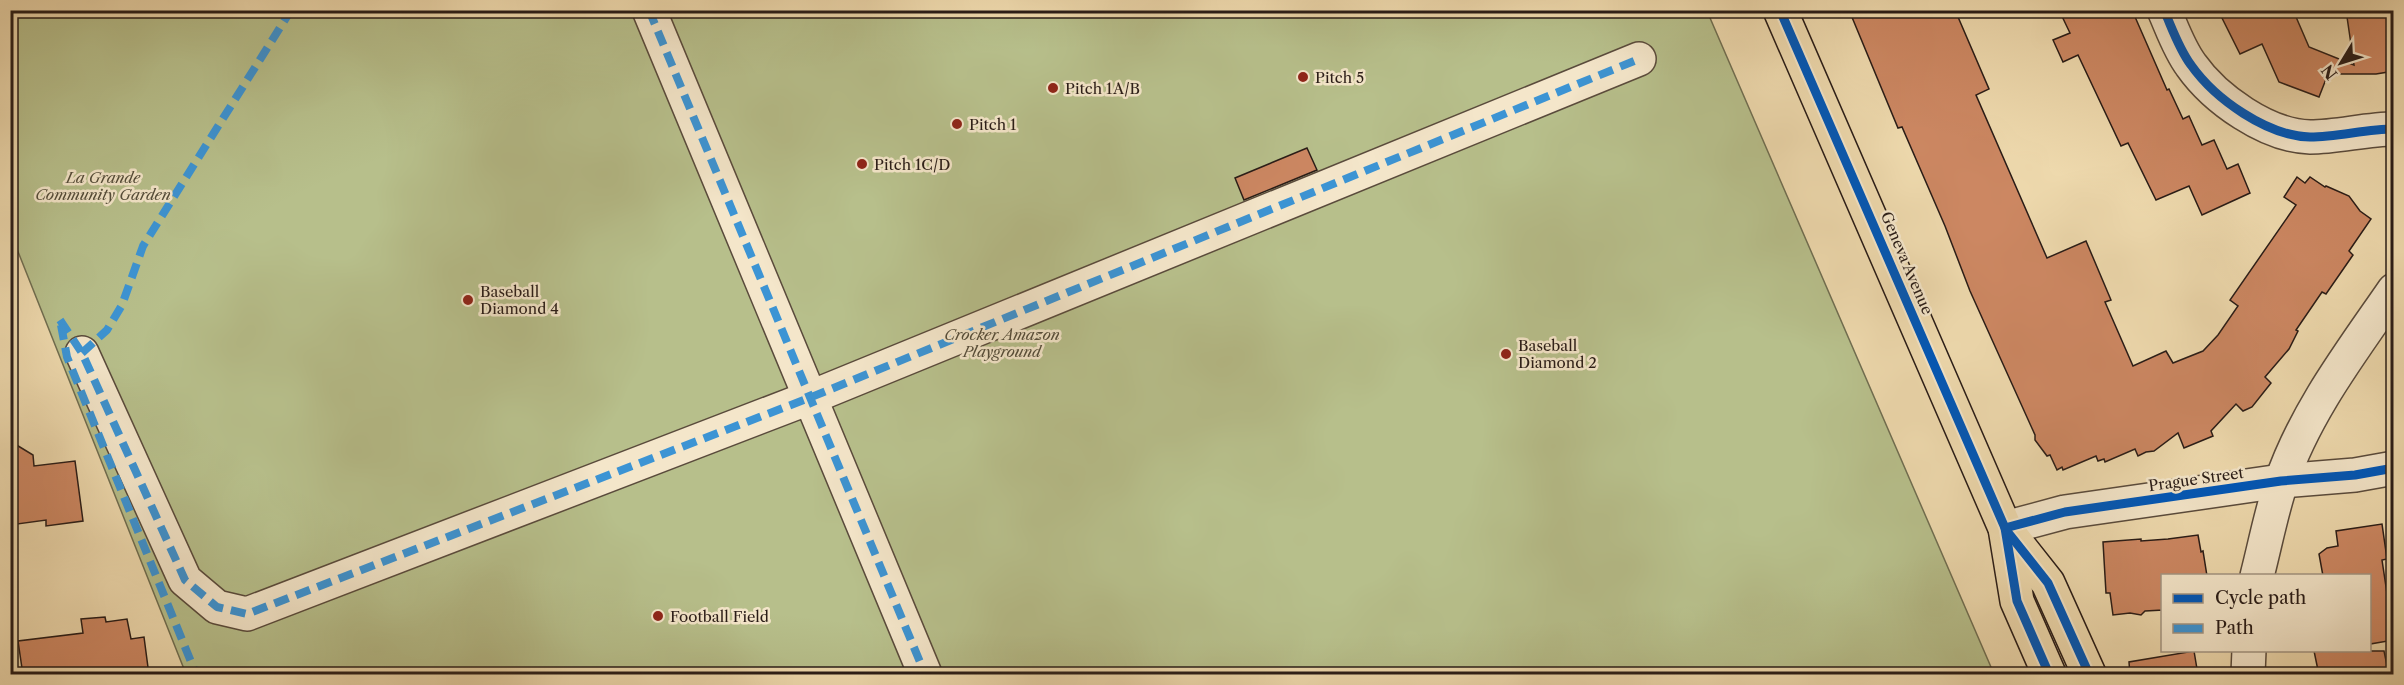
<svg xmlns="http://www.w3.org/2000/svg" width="2404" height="685" viewBox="0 0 2404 685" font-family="'Libre Caslon Text',serif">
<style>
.green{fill:#b7bf8b;stroke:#706e51;stroke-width:1.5}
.building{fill:#cc8762;stroke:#291c17;stroke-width:1.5}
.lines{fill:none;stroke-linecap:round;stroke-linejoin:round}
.minor-casing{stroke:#5a4b3c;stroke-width:36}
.major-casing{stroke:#291c17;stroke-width:36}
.minor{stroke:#f4e6ca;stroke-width:33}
.major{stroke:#eed9ad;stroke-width:33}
.quiet{stroke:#3c94d4;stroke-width:8;stroke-dasharray:15 8;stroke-linecap:butt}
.cycleway-casing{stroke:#f4e6ca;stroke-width:13}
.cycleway{stroke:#0057b8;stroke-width:9}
.poi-dot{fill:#8f2418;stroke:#f4e6ca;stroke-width:2}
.labels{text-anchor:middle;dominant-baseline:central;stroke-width:5;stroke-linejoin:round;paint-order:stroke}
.poi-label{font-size:15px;fill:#291c17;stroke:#f4e6ca;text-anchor:start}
.park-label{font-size:15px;font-style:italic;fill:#544d3a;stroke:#f4e6ca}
.street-label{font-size:15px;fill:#291c17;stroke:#f4e6ca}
</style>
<rect width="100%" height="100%" fill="#eed9ad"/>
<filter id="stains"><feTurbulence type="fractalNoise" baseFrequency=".00333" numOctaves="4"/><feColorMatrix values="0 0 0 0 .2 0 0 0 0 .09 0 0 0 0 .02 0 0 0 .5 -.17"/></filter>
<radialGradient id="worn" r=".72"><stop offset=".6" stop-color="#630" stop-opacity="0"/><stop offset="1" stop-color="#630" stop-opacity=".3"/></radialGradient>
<path class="green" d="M 10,11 L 1707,11 L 1994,674 L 186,674 L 11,234 Z"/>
<g class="building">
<path d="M 1849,10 L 1955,10 L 1989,89 L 1976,95 L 2047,258 L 2086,241 L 2111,300 L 2105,302 L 2133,366 L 2166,351 L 2173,363 L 2203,351 L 2218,335 L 2238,306 L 2230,300 L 2296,205 L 2284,197 L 2297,177 L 2305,183 L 2310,177 L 2325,187 L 2326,186 L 2349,196 L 2360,211 L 2371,219 L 2349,251 L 2353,255 L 2326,294 L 2322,292 L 2296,330 L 2298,331 L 2289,349 L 2265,377 L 2271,383 L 2252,407 L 2243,411 L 2236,404 L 2211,431 L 2213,436 L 2184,448 L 2178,433 L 2154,451 L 2146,452 L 2138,456 L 2135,449 L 2105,462 L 2104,459 L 2098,461 L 2096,456 L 2063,470 L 2062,467 L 2057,470 L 2050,455 L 2047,456 L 2035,440 L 2035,435 L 1970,291 L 1945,226 L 1902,127 L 1898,128 Z"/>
<path d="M 2059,10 L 2132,10 L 2167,90 L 2169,89 L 2183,119 L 2189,116 L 2202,145 L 2214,140 L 2227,169 L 2238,164 L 2250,193 L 2202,215 L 2189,186 L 2156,200 L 2128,143 L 2121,146 L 2078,55 L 2063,62 L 2053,40 L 2070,33 Z"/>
<path d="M 2218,10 L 2293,10 L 2309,47 L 2354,65 L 2346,10 L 2394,10 L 2394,71 L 2376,74 L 2328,74 L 2319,97 L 2279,82 L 2262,44 L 2240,54 Z"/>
<path d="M 1307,148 L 1317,170 L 1244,200 L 1235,178 Z"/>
<path d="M 10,441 L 33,455 L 34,466 L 75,461 L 83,521 L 46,526 L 46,520 L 10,525 Z"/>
<path d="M 2382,524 L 2387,559 L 2382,560 L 2394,640 L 2370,644 L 2370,576 L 2323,576 L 2319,554 L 2327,548 L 2338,546 L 2336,531 Z"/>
<path d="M 2198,535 L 2201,552 L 2203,551 L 2207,576 L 2163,576 L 2163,610 L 2145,611 L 2141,615 L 2130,613 L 2113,615 L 2110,593 L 2106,593 L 2103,542 L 2141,539 L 2141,541 L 2168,539 Z"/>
<path d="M 105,617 L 106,622 L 127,619 L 131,639 L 144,637 L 149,675 L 23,675 L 18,641 L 83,633 L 81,619 Z"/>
<path d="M 2194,651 L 2198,675 L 2130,675 L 2129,662 Z"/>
<path d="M 2314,651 L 2384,651 L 2389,675 L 2319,675 Z"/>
</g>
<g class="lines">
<g class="minor-casing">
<g id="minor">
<path d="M 649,10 L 925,674"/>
<path d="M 2164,10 C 2172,28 2179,49 2191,65 C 2215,99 2267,136 2310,137 C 2338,137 2366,129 2394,129"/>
<path d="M 82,353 L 185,580 L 217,607 L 247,614 L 809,398 L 1639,59"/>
<path d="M 2005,528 L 2065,512 L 2281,481 L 2355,475 L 2394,468"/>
<path d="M 2257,576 C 2265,545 2271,513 2281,483 C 2305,412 2352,351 2394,290"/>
<path d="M 2248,674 L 2249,650"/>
</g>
</g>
<g class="major-casing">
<g id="major">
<path d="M 1780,10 L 2005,528 L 2017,601 L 2049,674"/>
<path d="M 2007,531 L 2048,583 L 2089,674"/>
</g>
</g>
<use href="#minor" class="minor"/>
<use href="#major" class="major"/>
<g class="quiet">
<path d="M 649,10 L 925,674"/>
<path d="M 12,76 L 13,10"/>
<path d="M 60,320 L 82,353 L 185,580 L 217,607 L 247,614 L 809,398 L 1639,59"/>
<path d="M 61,325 L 67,357 L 196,674"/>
<path d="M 82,353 L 107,330 L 122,305 L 143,246 L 291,10"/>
</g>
<g class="cycleway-casing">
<g id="cycleway">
<path d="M 1780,10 L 2005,528 L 2017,601 L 2049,674"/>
<path d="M 2164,10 C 2172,28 2179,49 2191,65 C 2215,99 2267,136 2310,137 C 2338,137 2366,129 2394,129"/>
<path d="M 2005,528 L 2065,512 L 2281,481 L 2355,475 L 2394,468"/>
<path d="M 2006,530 L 2048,583 L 2089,674"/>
</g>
</g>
<use href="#cycleway" class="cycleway"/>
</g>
<g class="poi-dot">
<circle cx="1303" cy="77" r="6"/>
<circle cx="1053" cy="88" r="6"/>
<circle cx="957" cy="124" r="6"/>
<circle cx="862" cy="164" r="6"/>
<circle cx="468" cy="300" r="6"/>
<circle cx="1506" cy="354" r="6"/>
<circle cx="658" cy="616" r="6"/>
</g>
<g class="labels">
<g class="poi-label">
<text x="1315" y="77">Pitch 5</text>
<text x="1065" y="88">Pitch 1A/B</text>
<text x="969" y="124">Pitch 1</text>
<text x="874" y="164">Pitch 1C/D</text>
<text x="480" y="291">Baseball<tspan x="480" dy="17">Diamond 4</tspan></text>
<text x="1518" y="345">Baseball<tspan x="1518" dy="17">Diamond 2</tspan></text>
<text x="670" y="616">Football Field</text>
</g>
<g class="park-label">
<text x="103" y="177">La Grande<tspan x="103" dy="17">Community Garden</tspan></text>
<text x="1002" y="334">Crocker Amazon<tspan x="1002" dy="17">Playground</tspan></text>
</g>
<g class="street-label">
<text transform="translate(1907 263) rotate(67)">Geneva Avenue</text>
<text transform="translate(2196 479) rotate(-8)">Prague Street</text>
</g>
</g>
<rect width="2404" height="685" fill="none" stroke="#eed9ad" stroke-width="36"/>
<rect x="12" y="12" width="2380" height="661" fill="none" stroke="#291c17" stroke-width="3"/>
<rect x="18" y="18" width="2368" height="649" fill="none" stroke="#291c17" stroke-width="1.5"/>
<rect x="2161" y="574" width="210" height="78" fill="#f4e6ca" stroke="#a39582" stroke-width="1.5"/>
<rect x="2173" y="594" width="30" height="9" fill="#0057b8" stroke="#a39582" stroke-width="1.5"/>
<text x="2215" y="604" font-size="18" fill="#291c17">Cycle path</text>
<rect x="2173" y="624" width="30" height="9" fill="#3c94d4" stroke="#a39582" stroke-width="1.5"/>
<text x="2215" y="634" font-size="18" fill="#291c17">Path</text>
<g transform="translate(2341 63) rotate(232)" stroke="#f4e6ca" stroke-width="4.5" paint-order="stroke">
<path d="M0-4.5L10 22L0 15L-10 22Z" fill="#291c17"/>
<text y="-9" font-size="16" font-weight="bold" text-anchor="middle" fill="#291c17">N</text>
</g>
<rect width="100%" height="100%" filter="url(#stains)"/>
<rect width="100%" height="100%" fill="url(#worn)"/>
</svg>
